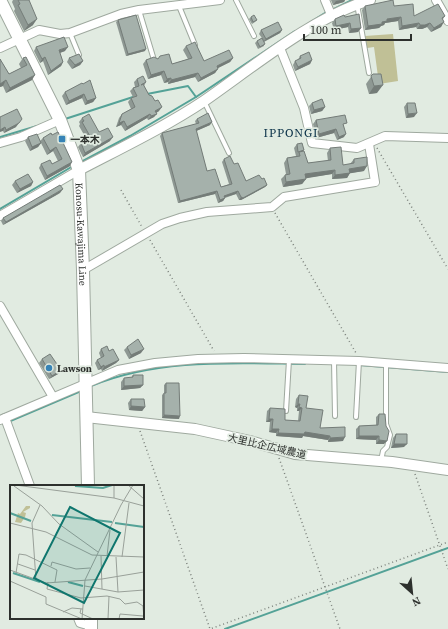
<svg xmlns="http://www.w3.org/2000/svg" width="448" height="629" viewBox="0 0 448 629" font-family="'Source Serif 4','Noto Sans JP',serif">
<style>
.green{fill:#c0c096}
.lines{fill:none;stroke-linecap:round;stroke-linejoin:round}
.stream{stroke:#54a297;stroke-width:2}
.service-casing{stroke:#9fa99f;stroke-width:6}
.minor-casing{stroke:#9fa99f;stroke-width:10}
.tertiary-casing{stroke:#9fa99f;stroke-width:12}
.primary-casing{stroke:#9fa99f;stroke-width:14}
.path{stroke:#7e847e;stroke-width:1.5;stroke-dasharray:1 3;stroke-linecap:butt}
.service{stroke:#fff;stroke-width:4}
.minor{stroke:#fff;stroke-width:8}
.tertiary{stroke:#fff;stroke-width:10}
.primary{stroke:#fff;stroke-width:12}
.wall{fill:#8e9893}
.shaded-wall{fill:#747c78}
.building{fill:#a5b1ab;stroke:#747c78}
.poi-dot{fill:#3783b6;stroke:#e1ebe1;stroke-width:1.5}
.labels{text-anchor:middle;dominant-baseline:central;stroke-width:3.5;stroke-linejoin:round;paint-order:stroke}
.poi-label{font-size:10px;font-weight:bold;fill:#2d302d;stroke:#e1ebe1;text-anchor:start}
.street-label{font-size:10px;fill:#2d302d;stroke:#e1ebe1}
.quarter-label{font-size:12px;letter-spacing:1px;fill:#093047;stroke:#e1ebe1}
.inset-river{fill:none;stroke:#54a297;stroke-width:2}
.inset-road{fill:none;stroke:#99a099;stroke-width:1}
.view{fill:#0f766e;fill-opacity:0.15;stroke:#0f766e;stroke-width:2}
.inset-edge{fill:none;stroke:#2d302d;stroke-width:2}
</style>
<rect width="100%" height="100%" fill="#e1ebe1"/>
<path class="green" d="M 393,34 L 398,81 L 379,84 L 374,47 L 367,48 L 365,36 Z"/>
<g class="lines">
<g class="stream">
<path d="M 332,10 L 352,0"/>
<path d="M 306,25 L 328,11"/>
<path d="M 147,94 L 188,86 L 196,97"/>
<path d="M 65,119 L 133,97"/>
<path d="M 0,137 L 37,126"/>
<path d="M 81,162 L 130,136 L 196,97 L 295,31"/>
<path d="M 0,209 L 73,166"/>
<path d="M 360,365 L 448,372"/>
<path d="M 91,386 C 158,358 234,363 305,364"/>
<path d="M 8,422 L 81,391"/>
<path d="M 225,629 L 448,548"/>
</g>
<g class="service-casing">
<g id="service">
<path d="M 236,0 L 254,36"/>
<path d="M 357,4 L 369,73"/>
<path d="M 179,6 L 195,45"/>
<path d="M 139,10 L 154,60"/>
<path d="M 70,33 L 79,55"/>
<path d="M 204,101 L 229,153"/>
<path d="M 334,360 L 335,416"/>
<path d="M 286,411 L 289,360"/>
<path d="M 356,417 L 359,361"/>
<path d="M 381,461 L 383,451 L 387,447 L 390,435 L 386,424 L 386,363"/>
</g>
</g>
<g class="minor-casing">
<g id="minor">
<path d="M 325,0 L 332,17"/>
<path d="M 436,0 L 448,21"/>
<path d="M 0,48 L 39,30 L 60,34 L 70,33 L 121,14 L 139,10 L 220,0"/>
<path d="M 280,48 L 304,108 L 312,143 L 357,148 L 385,136 L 448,138"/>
<path d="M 0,143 L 21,137 L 60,120"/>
<path d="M 0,216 L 79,170"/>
<path d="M 83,270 L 162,224 L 180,218 L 207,212 L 272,207 L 284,197 L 375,182 L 369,144"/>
<path d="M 0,306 L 53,397"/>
<path d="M 5,418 L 30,486"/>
<path d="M 0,420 L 118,370 L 155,363 L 198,359 L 244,358 L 359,361 L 448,368"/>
<path d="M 78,618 L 80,623 L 91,626"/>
</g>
</g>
<g class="tertiary-casing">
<g id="tertiary">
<path d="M 79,170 C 121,148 165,127 204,101 C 253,67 313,17 370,0"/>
<path d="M 86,417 L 195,429 L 250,441 L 295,454 L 392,462 L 448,470"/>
</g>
</g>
<g class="primary-casing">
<g id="primary">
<path id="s1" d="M 0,0 L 60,120 L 79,170 L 83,270 L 88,486"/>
<path d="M 91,618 L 91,629"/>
</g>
</g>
<g class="path">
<path d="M 377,148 L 448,269"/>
<path d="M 121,190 L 142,227"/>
<path d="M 275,213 L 356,353"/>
<path d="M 150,240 L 214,351"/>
<path d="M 140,431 L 210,629 L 448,542"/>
<path d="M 279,458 L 340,629"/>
<path d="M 415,474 L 448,569"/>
</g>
<use href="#service" class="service"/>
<use href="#minor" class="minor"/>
<use href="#tertiary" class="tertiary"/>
<use href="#primary" class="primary"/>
</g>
<g class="wall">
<path d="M 13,0 L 29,0 L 33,25 L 24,31 L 14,11 L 15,9 L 12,2 Z"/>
<path d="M 331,0 L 345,0 L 344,2 L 333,5 Z"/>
<path d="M 365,6 L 394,6 L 414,16 L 445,16 L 443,19 L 441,27 L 431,32 L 427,27 L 422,29 L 417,29 L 416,27 L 399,30 L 398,21 L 385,23 L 384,25 L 381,26 L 379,28 L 365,30 L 362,10 Z"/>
<path d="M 251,17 L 257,20 L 255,22 L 252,24 L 249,19 Z"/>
<path d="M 345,17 L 361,28 L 358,32 L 349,33 L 348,27 L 334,30 L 332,23 L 335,19 Z"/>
<path d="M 118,20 L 145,51 L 126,56 L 116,22 Z"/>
<path d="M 261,30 L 282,30 L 280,33 L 264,42 L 264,46 L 258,49 L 255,43 L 257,41 L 262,38 L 259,34 Z"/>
<path d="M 186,46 L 204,61 L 233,58 L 230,62 L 218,68 L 215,73 L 198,82 L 195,77 L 168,84 L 168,82 L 164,83 L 161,75 L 148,79 L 143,64 L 146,60 L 158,59 L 172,64 L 188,59 L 183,50 Z"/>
<path d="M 36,47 L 65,51 L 60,53 L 63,62 L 61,66 L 48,75 L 43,61 L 40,63 L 34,51 Z"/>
<path d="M 300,56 L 312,60 L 310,64 L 295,71 L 293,65 L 295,61 L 298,60 Z"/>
<path d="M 26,57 L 32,80 L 6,93 L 3,86 L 0,87 L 0,59 L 9,74 L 21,68 L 19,64 L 23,58 Z"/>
<path d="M 69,58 L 83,61 L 80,65 L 72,69 L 67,62 Z"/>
<path d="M 373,74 L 377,93 L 369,94 L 366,84 Z"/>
<path d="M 137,79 L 146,82 L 144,86 L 149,95 L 159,111 L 156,113 L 154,117 L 148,120 L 147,118 L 125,131 L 121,125 L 116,127 L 119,118 L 122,114 L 131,109 L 128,102 L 131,98 L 133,97 L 130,91 L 133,88 L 135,87 L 134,82 Z"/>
<path d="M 83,84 L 96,98 L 93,102 L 85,105 L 82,98 L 66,105 L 62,96 L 65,92 Z"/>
<path d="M 312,103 L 325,107 L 322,111 L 311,114 L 309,106 Z"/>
<path d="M 407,103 L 414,117 L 406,118 L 404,107 Z"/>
<path d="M 0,117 L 16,127 L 4,133 L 3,131 Z"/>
<path d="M 82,118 L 110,141 L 83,157 L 78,147 L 81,143 L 87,140 L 79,126 L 80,124 L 79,122 Z"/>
<path d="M 197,119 L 210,125 L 196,131 L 207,171 L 221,187 L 229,184 L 222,162 L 224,159 L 234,164 L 246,181 L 262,179 L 267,185 L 265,187 L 241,200 L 239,200 L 236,194 L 225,198 L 223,201 L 218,203 L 215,194 L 178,203 L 160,136 L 162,133 L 196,124 L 195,121 Z"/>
<path d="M 316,120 L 344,126 L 344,137 L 337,140 L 334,133 L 316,138 L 313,124 Z"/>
<path d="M 51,133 L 70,166 L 45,180 L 39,168 L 41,164 L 52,164 L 58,161 L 53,151 L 47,155 L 40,141 L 41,143 L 38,147 L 30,151 L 25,141 L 28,137 L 40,141 L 43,138 Z"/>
<path d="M 297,144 L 304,150 L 302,152 L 308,163 L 328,161 L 327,153 L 330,148 L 343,165 L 350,164 L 354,159 L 364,171 L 350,173 L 347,178 L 332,179 L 332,174 L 305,178 L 306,179 L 302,184 L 283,187 L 281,179 L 286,174 L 284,163 L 287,158 L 296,156 L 294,148 Z"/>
<path d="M 15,181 L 33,182 L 31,186 L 17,193 L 12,185 Z"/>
<path d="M 60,193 L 3,225 L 1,221 L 3,218 Z"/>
<path d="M 127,347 L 141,353 L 129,359 L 124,350 Z"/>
<path d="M 101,349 L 109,351 L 119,360 L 116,363 L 102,371 L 101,369 L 98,370 L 95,363 L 97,360 L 101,358 L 99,353 Z"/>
<path d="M 42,359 L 61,370 L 58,374 L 49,379 L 39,363 Z"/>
<path d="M 133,375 L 143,385 L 140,388 L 121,390 L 121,382 L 124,378 L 131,378 Z"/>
<path d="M 166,383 L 179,419 L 162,418 L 162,395 L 164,393 L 164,385 Z"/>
<path d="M 299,395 L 306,408 L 320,428 L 343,441 L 328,442 L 328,440 L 303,436 L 302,438 L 276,436 L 276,433 L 269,432 L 270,422 L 266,422 L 267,411 L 270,408 L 285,420 L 298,421 L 299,411 L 297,411 L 297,408 L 295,407 L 296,399 Z"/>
<path d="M 131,399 L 145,407 L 142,411 L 129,410 L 128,403 Z"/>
<path d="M 379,414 L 384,444 L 376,444 L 376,440 L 356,439 L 356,429 L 359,426 L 376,425 L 376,417 Z"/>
<path d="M 396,434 L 404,447 L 391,448 L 393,438 Z"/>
</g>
<g class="shaded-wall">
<path d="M 341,0 L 345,0 L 344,2 L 333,5 L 336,1 Z"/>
<path d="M 401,17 L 398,21 L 385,23 L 384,25 L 381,26 L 379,28 L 365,30 L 368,26 L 387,19 Z"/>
<path d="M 37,19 L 33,25 L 24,31 L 28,25 Z"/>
<path d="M 444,22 L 441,27 L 431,32 L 434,28 Z"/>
<path d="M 350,23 L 348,27 L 334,30 L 336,26 Z"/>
<path d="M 419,23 L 416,27 L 399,30 L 402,26 Z"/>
<path d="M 430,23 L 427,27 L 422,29 L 417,29 L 420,25 Z"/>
<path d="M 361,28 L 358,32 L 349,33 L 351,29 Z"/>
<path d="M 282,30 L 280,33 L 263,42 L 266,39 Z"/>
<path d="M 68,47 L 65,51 L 56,54 L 59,50 Z"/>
<path d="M 146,49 L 145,51 L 126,56 L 128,54 Z"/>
<path d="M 45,57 L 43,61 L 40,63 L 42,59 Z"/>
<path d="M 233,58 L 230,62 L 214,70 L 217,66 Z"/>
<path d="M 312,60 L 310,64 L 295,71 L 298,67 Z"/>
<path d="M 83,61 L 80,65 L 72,69 L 75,65 Z"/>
<path d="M 63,62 L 61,66 L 48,75 L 51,71 Z"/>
<path d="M 218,69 L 215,73 L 198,82 L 201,78 Z"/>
<path d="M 164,71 L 161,75 L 148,79 L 151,75 Z"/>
<path d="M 198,73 L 195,77 L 168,84 L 171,80 Z"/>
<path d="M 35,75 L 32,80 L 6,93 L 10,88 Z"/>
<path d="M 171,78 L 168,82 L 164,83 L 167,79 Z"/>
<path d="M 6,80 L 3,86 L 0,87 L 0,84 Z"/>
<path d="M 383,85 L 377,93 L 369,94 L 374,86 Z"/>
<path d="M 84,94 L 82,98 L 66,105 L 69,101 Z"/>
<path d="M 96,98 L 93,102 L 85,105 L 87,101 Z"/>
<path d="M 162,107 L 159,111 L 153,115 L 155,111 Z"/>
<path d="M 325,107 L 322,111 L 311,114 L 314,110 Z"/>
<path d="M 417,113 L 414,117 L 406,118 L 408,114 Z"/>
<path d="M 150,114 L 147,118 L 125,131 L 127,127 Z"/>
<path d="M 157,114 L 154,117 L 148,120 L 151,116 Z"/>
<path d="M 124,121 L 121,125 L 116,127 L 119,123 Z"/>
<path d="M 212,122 L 210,125 L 194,132 L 196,129 Z"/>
<path d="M 19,123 L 16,127 L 4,133 L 6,130 Z"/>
<path d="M 5,127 L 3,131 L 0,132 L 0,130 Z"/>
<path d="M 336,129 L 334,133 L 316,138 L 319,134 Z"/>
<path d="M 346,134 L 344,137 L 337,140 L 339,137 Z"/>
<path d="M 113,137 L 110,141 L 83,157 L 85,153 Z"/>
<path d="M 41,143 L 38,147 L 30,151 L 32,147 Z"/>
<path d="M 56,147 L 53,151 L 47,155 L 50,151 Z"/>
<path d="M 72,162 L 70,166 L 45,180 L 47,176 Z"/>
<path d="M 367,166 L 364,171 L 346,174 L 350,173 L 347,178 L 332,179 L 335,175 L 349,169 Z"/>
<path d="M 335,170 L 332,174 L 302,179 L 305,174 Z"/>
<path d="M 306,179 L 302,184 L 283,187 L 286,182 Z"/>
<path d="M 33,182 L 31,186 L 17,193 L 20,189 Z"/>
<path d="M 267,185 L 265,187 L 241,200 L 239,200 L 241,197 Z"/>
<path d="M 63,189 L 60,193 L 3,225 L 6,222 Z"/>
<path d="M 217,191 L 215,194 L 178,203 L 180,201 Z"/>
<path d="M 238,191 L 236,194 L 222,198 L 224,196 Z"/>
<path d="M 225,198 L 223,201 L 218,203 L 220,200 Z"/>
<path d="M 144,349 L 141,353 L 129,359 L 131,355 Z"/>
<path d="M 119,360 L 116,363 L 102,371 L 104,367 Z"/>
<path d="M 104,365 L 101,369 L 98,370 L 101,367 Z"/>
<path d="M 61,370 L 58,374 L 49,379 L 52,376 Z"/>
<path d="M 143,385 L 140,388 L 121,390 L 124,386 Z"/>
<path d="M 298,404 L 300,404 L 297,408 L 295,407 Z"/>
<path d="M 131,406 L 145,407 L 142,411 L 129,410 Z"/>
<path d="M 299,407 L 302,408 L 299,411 L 297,411 Z"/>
<path d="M 164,415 L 180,416 L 179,419 L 162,418 Z"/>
<path d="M 269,419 L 273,419 L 270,422 L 266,422 Z"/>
<path d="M 272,429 L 279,429 L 276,433 L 269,432 Z"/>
<path d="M 305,432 L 330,436 L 328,440 L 303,436 L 302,438 L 276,436 L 278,433 Z"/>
<path d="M 359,436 L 379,436 L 376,440 L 356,439 Z"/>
<path d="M 345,437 L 343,441 L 328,442 L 330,438 Z"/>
<path d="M 379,440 L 387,441 L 384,444 L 376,444 Z"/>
<path d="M 394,444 L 407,444 L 404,447 L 391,448 Z"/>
</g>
<g class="building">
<path d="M 18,0 L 29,0 L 37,19 L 28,25 L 18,5 L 20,4 Z"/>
<path d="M 393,0 L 394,6 L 413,4 L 414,16 L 438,4 L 445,16 L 442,18 L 444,22 L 434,28 L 430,23 L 425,25 L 420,25 L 419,23 L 402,26 L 401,17 L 387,19 L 387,21 L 382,22 L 382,24 L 368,26 L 365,6 Z"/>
<path d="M 359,14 L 361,28 L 351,29 L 350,23 L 336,26 L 335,19 L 344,15 L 345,17 Z"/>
<path d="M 136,15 L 146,49 L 128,54 L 118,20 Z"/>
<path d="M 254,15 L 257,20 L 253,22 L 251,17 Z"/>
<path d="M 278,22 L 282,30 L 266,39 L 261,30 Z"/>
<path d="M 64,37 L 68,47 L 59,50 L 63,62 L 51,71 L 45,57 L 42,59 L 36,47 Z"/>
<path d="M 262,38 L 265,44 L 260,47 L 257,41 Z"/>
<path d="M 195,42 L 204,61 L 229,50 L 233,58 L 217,66 L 218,69 L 201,78 L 198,73 L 171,80 L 171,78 L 167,79 L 164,71 L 151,75 L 146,60 L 154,57 L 158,59 L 160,56 L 169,54 L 172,64 L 192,58 L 186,46 Z"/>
<path d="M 309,52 L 312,60 L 298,67 L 295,61 L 301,58 L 300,56 Z"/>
<path d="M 79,54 L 83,61 L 75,65 L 69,58 Z"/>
<path d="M 26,57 L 35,75 L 10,88 L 6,80 L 0,84 L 0,59 L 9,74 L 27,65 L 23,58 Z"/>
<path d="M 373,74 L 381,74 L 383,85 L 374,86 L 371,76 Z"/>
<path d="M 143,76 L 146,82 L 141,85 L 143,84 L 149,95 L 152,96 L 155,101 L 158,100 L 162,107 L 155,111 L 157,114 L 151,116 L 150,114 L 127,127 L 124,121 L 119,123 L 122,114 L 135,107 L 131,98 L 137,96 L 133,88 L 139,86 L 137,79 Z"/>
<path d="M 90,80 L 96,98 L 87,101 L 84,94 L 69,101 L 65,92 L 82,83 L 83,84 Z"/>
<path d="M 322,99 L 325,107 L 314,110 L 312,103 Z"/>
<path d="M 407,103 L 415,103 L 417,113 L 408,114 Z"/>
<path d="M 17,109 L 22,119 L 19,123 L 6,130 L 5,127 L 0,130 L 0,117 Z"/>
<path d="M 208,113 L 212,122 L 196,129 L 207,171 L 215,169 L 221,187 L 232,184 L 224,159 L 230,156 L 234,164 L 238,163 L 246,181 L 259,175 L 262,179 L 264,178 L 267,185 L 243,198 L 241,197 L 238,191 L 224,196 L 225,198 L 220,200 L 217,191 L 180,201 L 162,133 L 199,123 L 197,119 Z"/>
<path d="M 89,114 L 99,132 L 108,128 L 113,137 L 85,153 L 81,143 L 91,138 L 82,122 L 84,121 L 82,118 Z"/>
<path d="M 345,115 L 347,123 L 343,124 L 346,134 L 339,137 L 336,129 L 319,134 L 316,120 Z"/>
<path d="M 58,132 L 72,162 L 47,176 L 41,164 L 50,160 L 52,164 L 62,159 L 56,147 L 50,151 L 43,138 L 51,133 L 52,135 Z"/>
<path d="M 37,134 L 41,143 L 32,147 L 28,137 Z"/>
<path d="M 302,143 L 304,150 L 298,152 L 297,144 Z"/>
<path d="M 341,147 L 343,165 L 354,163 L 354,159 L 367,157 L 367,166 L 349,169 L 350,173 L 335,175 L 335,170 L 305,174 L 306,179 L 286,182 L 285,175 L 290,174 L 287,158 L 300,156 L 299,152 L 304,151 L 308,163 L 331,160 L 330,148 Z"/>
<path d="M 28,174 L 33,182 L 20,189 L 15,181 Z"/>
<path d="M 60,185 L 63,189 L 6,222 L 3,218 Z"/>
<path d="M 138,339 L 144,349 L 131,355 L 127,347 Z"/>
<path d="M 107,346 L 109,351 L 113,349 L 119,360 L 104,367 L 104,365 L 101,367 L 97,360 L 104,356 L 101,349 Z"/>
<path d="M 50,354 L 61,370 L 52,376 L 42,359 Z"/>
<path d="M 133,375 L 143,375 L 143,385 L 124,386 L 124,378 L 133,377 Z"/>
<path d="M 166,383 L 179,383 L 180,416 L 164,415 L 164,393 L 166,393 Z"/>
<path d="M 299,395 L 308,396 L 306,408 L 323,410 L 320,428 L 345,427 L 345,437 L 330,438 L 330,436 L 305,432 L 304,434 L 278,433 L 279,429 L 272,429 L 273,419 L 269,419 L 270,408 L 285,409 L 285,420 L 300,421 L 302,408 L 299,407 L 300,404 L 298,404 Z"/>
<path d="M 131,399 L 144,399 L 145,407 L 131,406 Z"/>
<path d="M 379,414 L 385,414 L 386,426 L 389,431 L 387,441 L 379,440 L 379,436 L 359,436 L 359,426 L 378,425 Z"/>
<path d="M 396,434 L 407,434 L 407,444 L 394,444 Z"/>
</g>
<g class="poi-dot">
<rect x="58" y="135" width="8" height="8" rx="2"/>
<circle cx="49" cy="368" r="4"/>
</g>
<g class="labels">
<g class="poi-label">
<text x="70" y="139">一本木</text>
<text x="57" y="368">Lawson</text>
</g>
<g class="street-label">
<text stroke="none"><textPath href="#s1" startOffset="252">Konosu-Kawajima Line</textPath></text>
<text transform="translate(267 446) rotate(13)">大里比企広域農道</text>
</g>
<g class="quarter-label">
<text x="291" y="133">IPPONGI</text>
</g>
</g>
<g transform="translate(10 485)">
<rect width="134" height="134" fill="#e1ebe1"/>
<path d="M 16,21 L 20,21 L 20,23 L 13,27 L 16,28 L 15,32 L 11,38 L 5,37 L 8,28 L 10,29 Z" fill="#c0c096"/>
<path class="inset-river" d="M 65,1 L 93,3 L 102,0M 0,28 L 21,36M 42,30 L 102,37M 105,38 L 134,42M 3,88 L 30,97M 58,97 L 73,101"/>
<path class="inset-road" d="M 5,0 L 104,13 L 134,21M 60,0 L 101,0M 104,0 L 104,13M 118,0 L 134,14M 4,1 L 32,21 L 49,39 L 88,67M 0,38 L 36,47 L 82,70 L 134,72M 91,71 L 92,104M 97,71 L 100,45M 106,72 L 108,107M 112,72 L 119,18M 8,79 L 25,85M 41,81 L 42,77 L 66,84 L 80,83M 0,85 L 36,98 L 92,94 L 134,87M 6,88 L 9,69 L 16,70 L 47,85 L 45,97M 26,95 L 22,38 L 30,20M 0,96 L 36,112 L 36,119 L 72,134M 38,97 L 37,104 L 71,113 L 97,111 L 110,114 L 115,119 L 127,117 L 133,121 L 134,134M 75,101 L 108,107 L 134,105M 71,124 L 70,128 L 83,134M 53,127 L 62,123 L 73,124M 72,134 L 75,95 L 111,20 L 123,0M 98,134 L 99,111M 109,134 L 110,129 L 133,131"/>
<path class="view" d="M 60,22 L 110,48 L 74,118 L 24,93 Z"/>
<rect width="134" height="134" class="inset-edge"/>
</g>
<g transform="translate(412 593) rotate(153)" stroke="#e1ebe1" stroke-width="3" paint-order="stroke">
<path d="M0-3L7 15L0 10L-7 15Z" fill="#2d302d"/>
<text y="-6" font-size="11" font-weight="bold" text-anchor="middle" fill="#2d302d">N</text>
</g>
<path d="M304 34v6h107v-6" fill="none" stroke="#2d302d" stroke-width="2"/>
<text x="310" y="34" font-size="12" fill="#2d302d" stroke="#e1ebe1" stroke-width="3" paint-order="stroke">100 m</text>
</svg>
